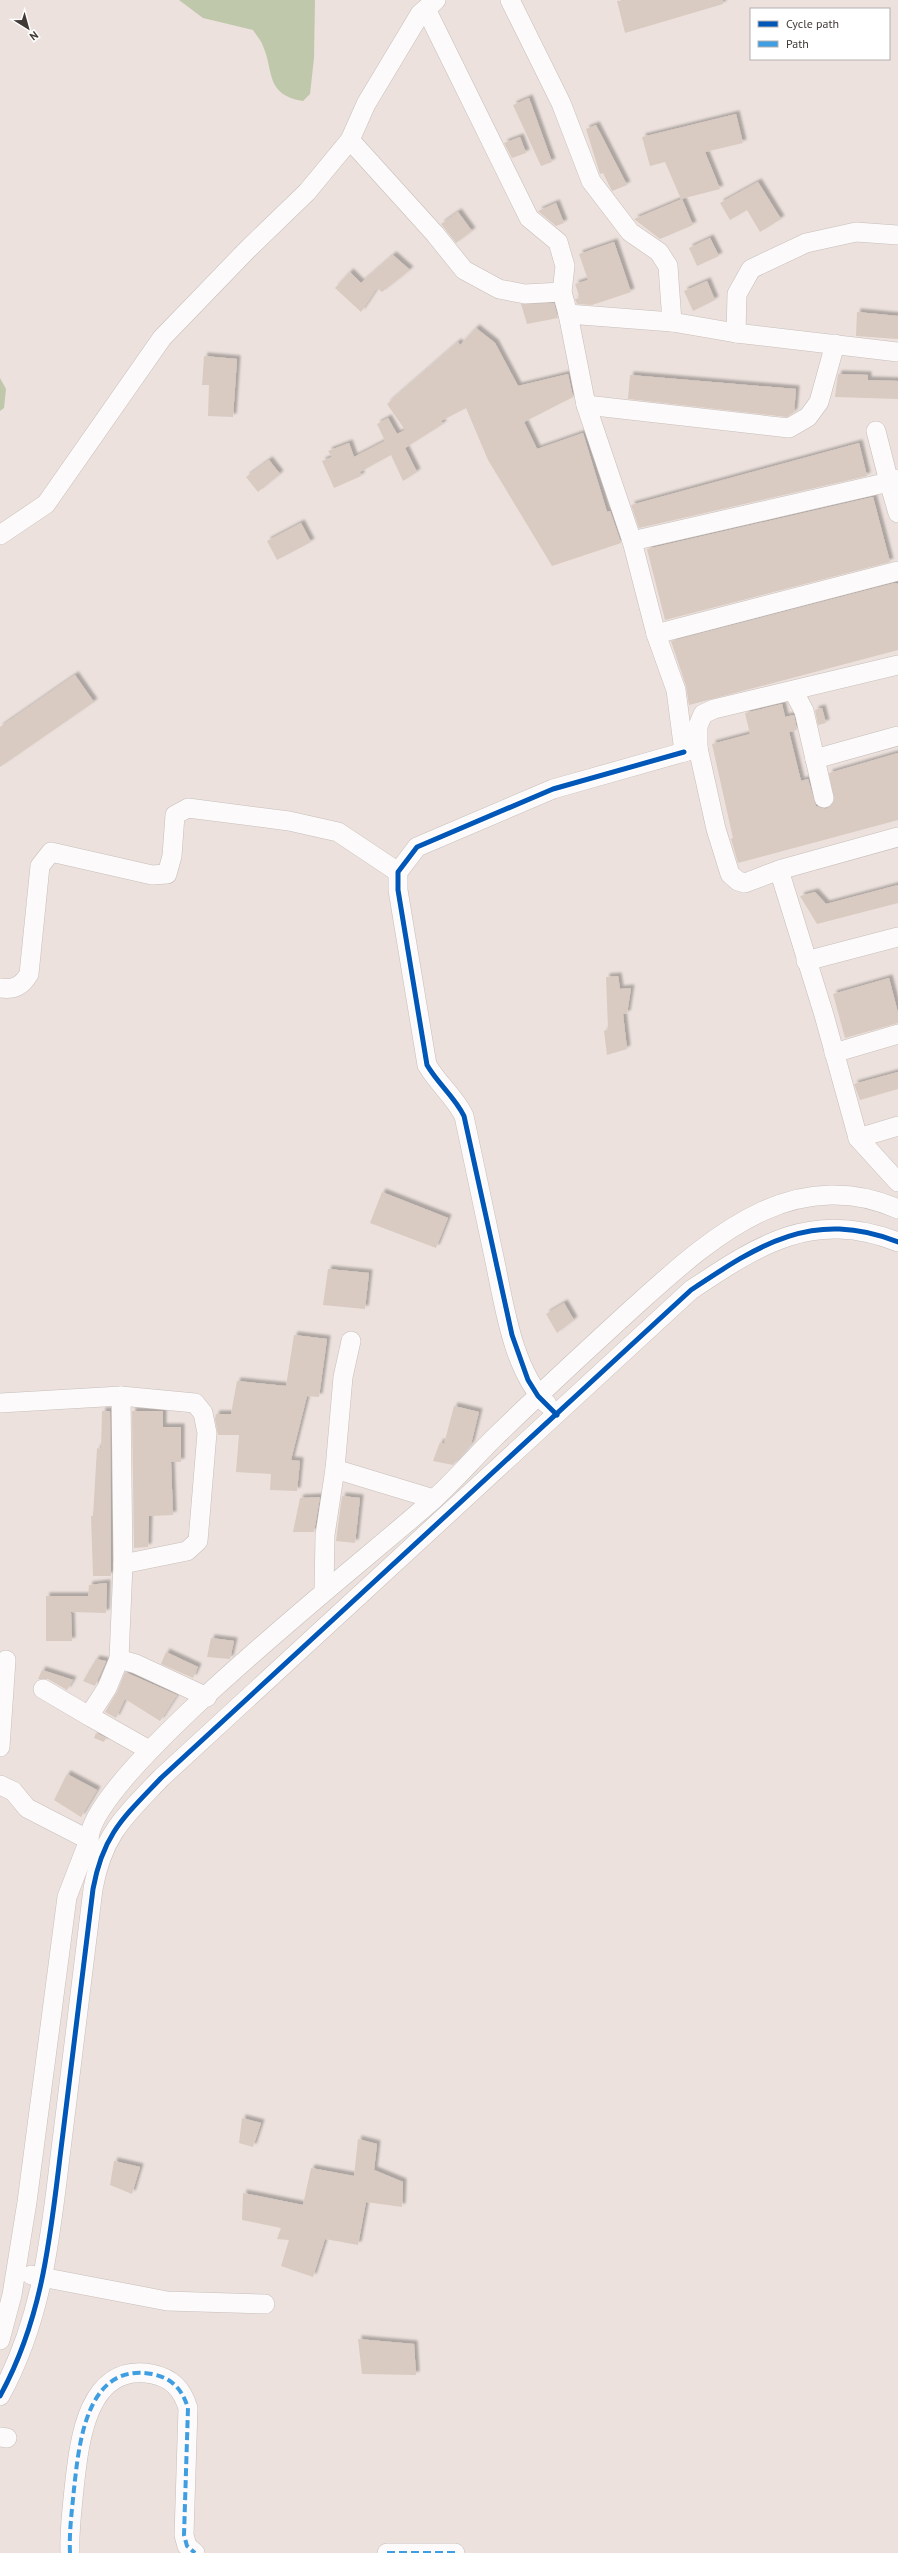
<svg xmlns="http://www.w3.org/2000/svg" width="898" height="2553" viewBox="0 0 898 2553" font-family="'PT Sans',sans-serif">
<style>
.forest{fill:#bfc8ab}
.building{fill:#d9cbc2;filter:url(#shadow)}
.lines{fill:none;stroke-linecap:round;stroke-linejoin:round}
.street-casing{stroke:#c6bebb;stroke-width:20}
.street{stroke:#fcfafa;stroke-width:19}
.quiet{stroke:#3f9ee2;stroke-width:4;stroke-dasharray:8 4;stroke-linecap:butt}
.cycleway-casing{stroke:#fff;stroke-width:8}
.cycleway{stroke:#0057b8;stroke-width:5}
</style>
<defs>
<filter id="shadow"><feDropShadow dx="3.5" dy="-3.5" stdDeviation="1" flood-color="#0004"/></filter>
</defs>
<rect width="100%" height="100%" fill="#ece1dc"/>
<g class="forest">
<path d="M 179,0 L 315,0 L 314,58 L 310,94 L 303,101 C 265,95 274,71 263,46 C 261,40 256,35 253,30 L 203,18 Z"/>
<path d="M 0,378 L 6,389 L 4,408 L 0,411 Z"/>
</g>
<g class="building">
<path d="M 627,0 L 723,0 L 723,4 L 625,33 L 617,1 Z"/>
<path d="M 529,98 L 552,162 L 541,166 L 513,105 Z"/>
<path d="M 736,114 L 743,143 L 705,152 L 720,189 L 681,199 L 665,162 L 650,166 L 642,137 Z"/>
<path d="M 596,125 L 627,185 L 612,191 L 603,173 L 600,174 L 586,129 Z"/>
<path d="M 520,137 L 526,153 L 512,158 L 504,143 Z"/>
<path d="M 758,182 L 781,219 L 760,232 L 747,210 L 730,220 L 720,203 Z"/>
<path d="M 682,199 L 693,225 L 660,239 L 634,219 Z"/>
<path d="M 556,203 L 564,223 L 556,226 L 538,211 Z"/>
<path d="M 458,212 L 472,231 L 456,243 L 441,224 Z"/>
<path d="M 710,238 L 719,256 L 697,266 L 689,248 Z"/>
<path d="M 614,242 L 631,292 L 592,305 L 577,304 L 575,299 L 580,298 L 575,284 L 588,280 L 579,254 Z"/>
<path d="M 393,255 L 410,270 L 382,292 L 377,288 L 361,312 L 335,288 L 350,272 L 361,283 Z"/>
<path d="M 707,281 L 715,300 L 693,311 L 684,291 Z"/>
<path d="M 554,303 L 558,318 L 527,324 L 521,304 Z"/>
<path d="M 857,312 L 898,316 L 898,339 L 856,336 Z"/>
<path d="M 476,328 L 495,343 L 518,386 L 568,374 L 573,397 L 524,422 L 537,449 L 583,433 L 607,512 L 610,511 L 621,543 L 552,566 L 488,460 L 466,408 L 441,421 L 443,424 L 405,448 L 417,472 L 403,481 L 391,455 L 360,472 L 361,476 L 334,488 L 322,461 L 332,457 L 328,451 L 349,443 L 354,457 L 385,441 L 377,424 L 388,418 L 397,434 L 405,430 L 387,404 L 458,342 L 460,345 Z"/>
<path d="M 204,356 L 237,359 L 233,417 L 208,416 L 209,385 L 202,385 Z"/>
<path d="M 838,374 L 868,375 L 868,380 L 898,381 L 898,399 L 835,397 Z"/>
<path d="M 630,375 L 796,389 L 794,412 L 787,417 L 628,399 Z"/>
<path d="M 859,443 L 867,476 L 639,528 L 631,505 Z"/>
<path d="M 269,460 L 280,474 L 258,492 L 246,477 Z"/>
<path d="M 873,497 L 890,562 L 665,620 L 647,549 Z"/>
<path d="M 301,523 L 311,542 L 277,560 L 267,541 Z"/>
<path d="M 895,583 L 898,584 L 898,650 L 689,705 L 686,686 L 671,641 Z"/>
<path d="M 75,675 L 94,702 L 0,767 L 0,727 Z"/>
<path d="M 782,704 L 785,717 L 794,715 L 797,730 L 789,732 L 801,781 L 808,779 L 816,806 L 826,809 L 834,802 L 829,773 L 898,753 L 898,820 L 738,863 L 731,839 L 733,838 L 712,744 L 750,734 L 745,713 Z"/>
<path d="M 822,708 L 826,723 L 818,725 L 815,710 Z"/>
<path d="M 898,885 L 898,903 L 817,924 L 800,896 L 815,892 L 826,904 Z"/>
<path d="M 618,976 L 620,989 L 631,988 L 627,1014 L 623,1014 L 627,1049 L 607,1055 L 604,1031 L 608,1029 L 606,977 Z"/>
<path d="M 889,978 L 898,1013 L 898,1023 L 845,1038 L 833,994 Z"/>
<path d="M 898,1072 L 898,1089 L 860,1100 L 854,1084 Z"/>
<path d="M 382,1192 L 448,1218 L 436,1248 L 370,1223 Z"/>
<path d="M 328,1269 L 369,1273 L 365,1309 L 323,1305 Z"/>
<path d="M 564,1303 L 574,1320 L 557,1333 L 546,1314 Z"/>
<path d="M 294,1335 L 327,1339 L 319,1397 L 307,1396 L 291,1460 L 300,1461 L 297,1491 L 270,1490 L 271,1474 L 236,1472 L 239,1435 L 218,1435 L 215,1419 L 216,1414 L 231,1414 L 237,1381 L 286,1386 Z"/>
<path d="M 454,1406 L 479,1412 L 471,1444 L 453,1465 L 433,1461 L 440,1442 L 444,1444 Z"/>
<path d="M 102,1411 L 110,1411 L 111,1576 L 93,1576 L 91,1516 L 93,1516 L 97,1448 L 101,1449 Z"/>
<path d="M 132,1411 L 163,1411 L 163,1427 L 181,1427 L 181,1462 L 171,1462 L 173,1515 L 149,1516 L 148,1547 L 134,1548 Z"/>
<path d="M 342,1496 L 360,1498 L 355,1543 L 336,1541 Z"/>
<path d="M 320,1497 L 314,1532 L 293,1532 L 300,1498 Z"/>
<path d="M 107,1583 L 106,1613 L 71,1612 L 72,1641 L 46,1641 L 46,1596 L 88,1596 L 89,1585 Z"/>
<path d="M 211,1638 L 234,1641 L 230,1659 L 207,1657 Z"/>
<path d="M 166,1652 L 198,1667 L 193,1678 L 161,1664 Z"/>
<path d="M 96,1659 L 106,1661 L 95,1686 L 83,1681 Z"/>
<path d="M 42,1670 L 73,1680 L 67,1690 L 48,1679 L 38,1679 Z"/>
<path d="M 125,1672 L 177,1695 L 160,1721 L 125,1699 L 116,1718 L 105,1712 L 117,1692 Z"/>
<path d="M 96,1733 L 106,1738 L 104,1742 L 94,1738 Z"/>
<path d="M 67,1774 L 97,1790 L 81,1817 L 54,1800 Z"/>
<path d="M 242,2118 L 261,2123 L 253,2147 L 239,2143 Z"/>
<path d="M 358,2139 L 377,2144 L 374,2170 L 403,2182 L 402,2207 L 366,2202 L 358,2245 L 325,2239 L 313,2277 L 281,2266 L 289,2240 L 277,2239 L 281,2228 L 242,2220 L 243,2193 L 303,2205 L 311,2168 L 354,2176 Z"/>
<path d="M 114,2161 L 140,2167 L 132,2194 L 110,2185 Z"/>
<path d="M 358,2339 L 414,2344 L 416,2375 L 362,2374 Z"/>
</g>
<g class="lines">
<g class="street-casing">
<g id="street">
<path d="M 510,0 L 561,103 L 591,181 L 630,232 L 659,252 L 668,266 L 672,322"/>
<path d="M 426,9 L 529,218 L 558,242 L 565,266 L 562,292 L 568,314"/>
<path d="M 350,140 L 435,234 L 464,270 L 499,289 L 525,294 L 562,292"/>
<path d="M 736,333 L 737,294 L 751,269 L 806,243 L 856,232 L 898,235"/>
<path d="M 586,405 L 789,428 L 808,417 L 819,402 L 835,344"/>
<path d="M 898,479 L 889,482 L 898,513"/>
<path d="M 0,535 L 46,504 L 162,338 L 247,250 L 307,192 L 350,140 L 366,104 L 420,14 L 436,0"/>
<path d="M 632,541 L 889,482 L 876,431"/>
<path d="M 656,634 L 898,571"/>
<path d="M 898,665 L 714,709 L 703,714 L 698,726 L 698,748 L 716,829 L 730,874 L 738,881 L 745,883 L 779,870 L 898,837"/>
<path d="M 794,692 L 804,711 L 824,798"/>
<path d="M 698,748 L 684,752 L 676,690 L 656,634 L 632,541 L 586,405 L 568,314 L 672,322 L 736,333 L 898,352"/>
<path d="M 815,759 L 898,736"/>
<path d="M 779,870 L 824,1015 L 858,1138 L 898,1182"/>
<path d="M 806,961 L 898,937"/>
<path d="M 0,988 C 14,990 22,986 29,974 L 40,866 L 51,852 L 152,875 L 167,874 L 172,856 L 175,815 L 188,808 L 289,821 L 338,832 L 398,872"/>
<path d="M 834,1053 L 898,1034"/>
<path d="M 858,1138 L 898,1126"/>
<path d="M 0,1403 L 121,1396 L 195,1403 L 203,1413 L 207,1433 L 198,1541 L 187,1551 L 123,1564"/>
<path d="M 547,1404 C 512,1369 504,1303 494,1257 C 484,1210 474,1163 464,1116 C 455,1097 438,1084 427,1065 L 398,890 L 398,872 L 417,847 L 553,789 L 684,752"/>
<path d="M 335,1469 L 434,1499"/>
<path d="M 324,1591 L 325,1535 L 335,1469 L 343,1377 L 351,1341"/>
<path d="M 119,1659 L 123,1564 L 121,1396"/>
<path d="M 43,1689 L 89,1716"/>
<path d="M 0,1747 L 6,1660"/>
<path d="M 149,1750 L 89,1716 L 107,1688 L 119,1659 L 136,1664 L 207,1697"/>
<path d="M 0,1785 L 13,1791 L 27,1808 L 89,1840"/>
<path d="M 31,2275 L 167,2301 L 265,2304"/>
<path d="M 0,2340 L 12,2295 L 27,2202 L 67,1897 L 89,1840 C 89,1775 375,1553 433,1500 C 454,1481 473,1459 493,1439 C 539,1394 587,1350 634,1307 C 673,1272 715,1233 763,1211 C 807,1191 854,1189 898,1209"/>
<path d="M 0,2396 C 46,2312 51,2226 63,2133 C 73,2052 83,1970 93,1889 C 103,1834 124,1817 161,1778 L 691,1290 C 760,1244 813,1209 898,1242"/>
<path d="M 0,2437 L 7,2438"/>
<path d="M 70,2553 C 69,2532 72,2510 74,2489 C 79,2444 86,2362 152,2374 C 172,2378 182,2389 188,2408 L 184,2535 L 187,2546 L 195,2553"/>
<path d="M 387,2553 L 455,2553"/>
</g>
</g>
<use href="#street" class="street"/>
<g class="quiet">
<path d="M 70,2553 C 69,2532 72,2510 74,2489 C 79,2444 86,2362 152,2374 C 172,2378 182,2389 188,2408 L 184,2535 L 187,2546 L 195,2553"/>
<path d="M 387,2553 L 455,2553"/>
</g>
<g class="cycleway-casing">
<g id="cycleway">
<path d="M 557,1415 L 538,1396 L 528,1380 L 512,1335 L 464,1116 C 455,1097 438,1084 427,1065 L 398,890 L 398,872 L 417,847 L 553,789 L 684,752"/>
<path d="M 0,2396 C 46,2312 51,2226 63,2133 C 73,2052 83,1970 93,1889 C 103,1834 124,1817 161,1778 L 691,1290 C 760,1244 813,1209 898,1242"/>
</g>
</g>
<use href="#cycleway" class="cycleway"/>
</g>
<rect x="750" y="8" width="140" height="52" fill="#ffffff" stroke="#b3b0af"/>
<rect x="758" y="21" width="20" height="6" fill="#0057b8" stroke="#b3b0af"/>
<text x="786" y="28" font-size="12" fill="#423a37">Cycle path</text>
<rect x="758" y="41" width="20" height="6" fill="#3f9ee2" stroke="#b3b0af"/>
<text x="786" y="48" font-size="12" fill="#423a37">Path</text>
<g transform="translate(28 28) rotate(143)" stroke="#ffffff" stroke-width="3" paint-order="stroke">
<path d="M0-3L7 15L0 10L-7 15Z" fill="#423a37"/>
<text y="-6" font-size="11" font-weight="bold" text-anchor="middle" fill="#423a37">N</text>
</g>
</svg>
